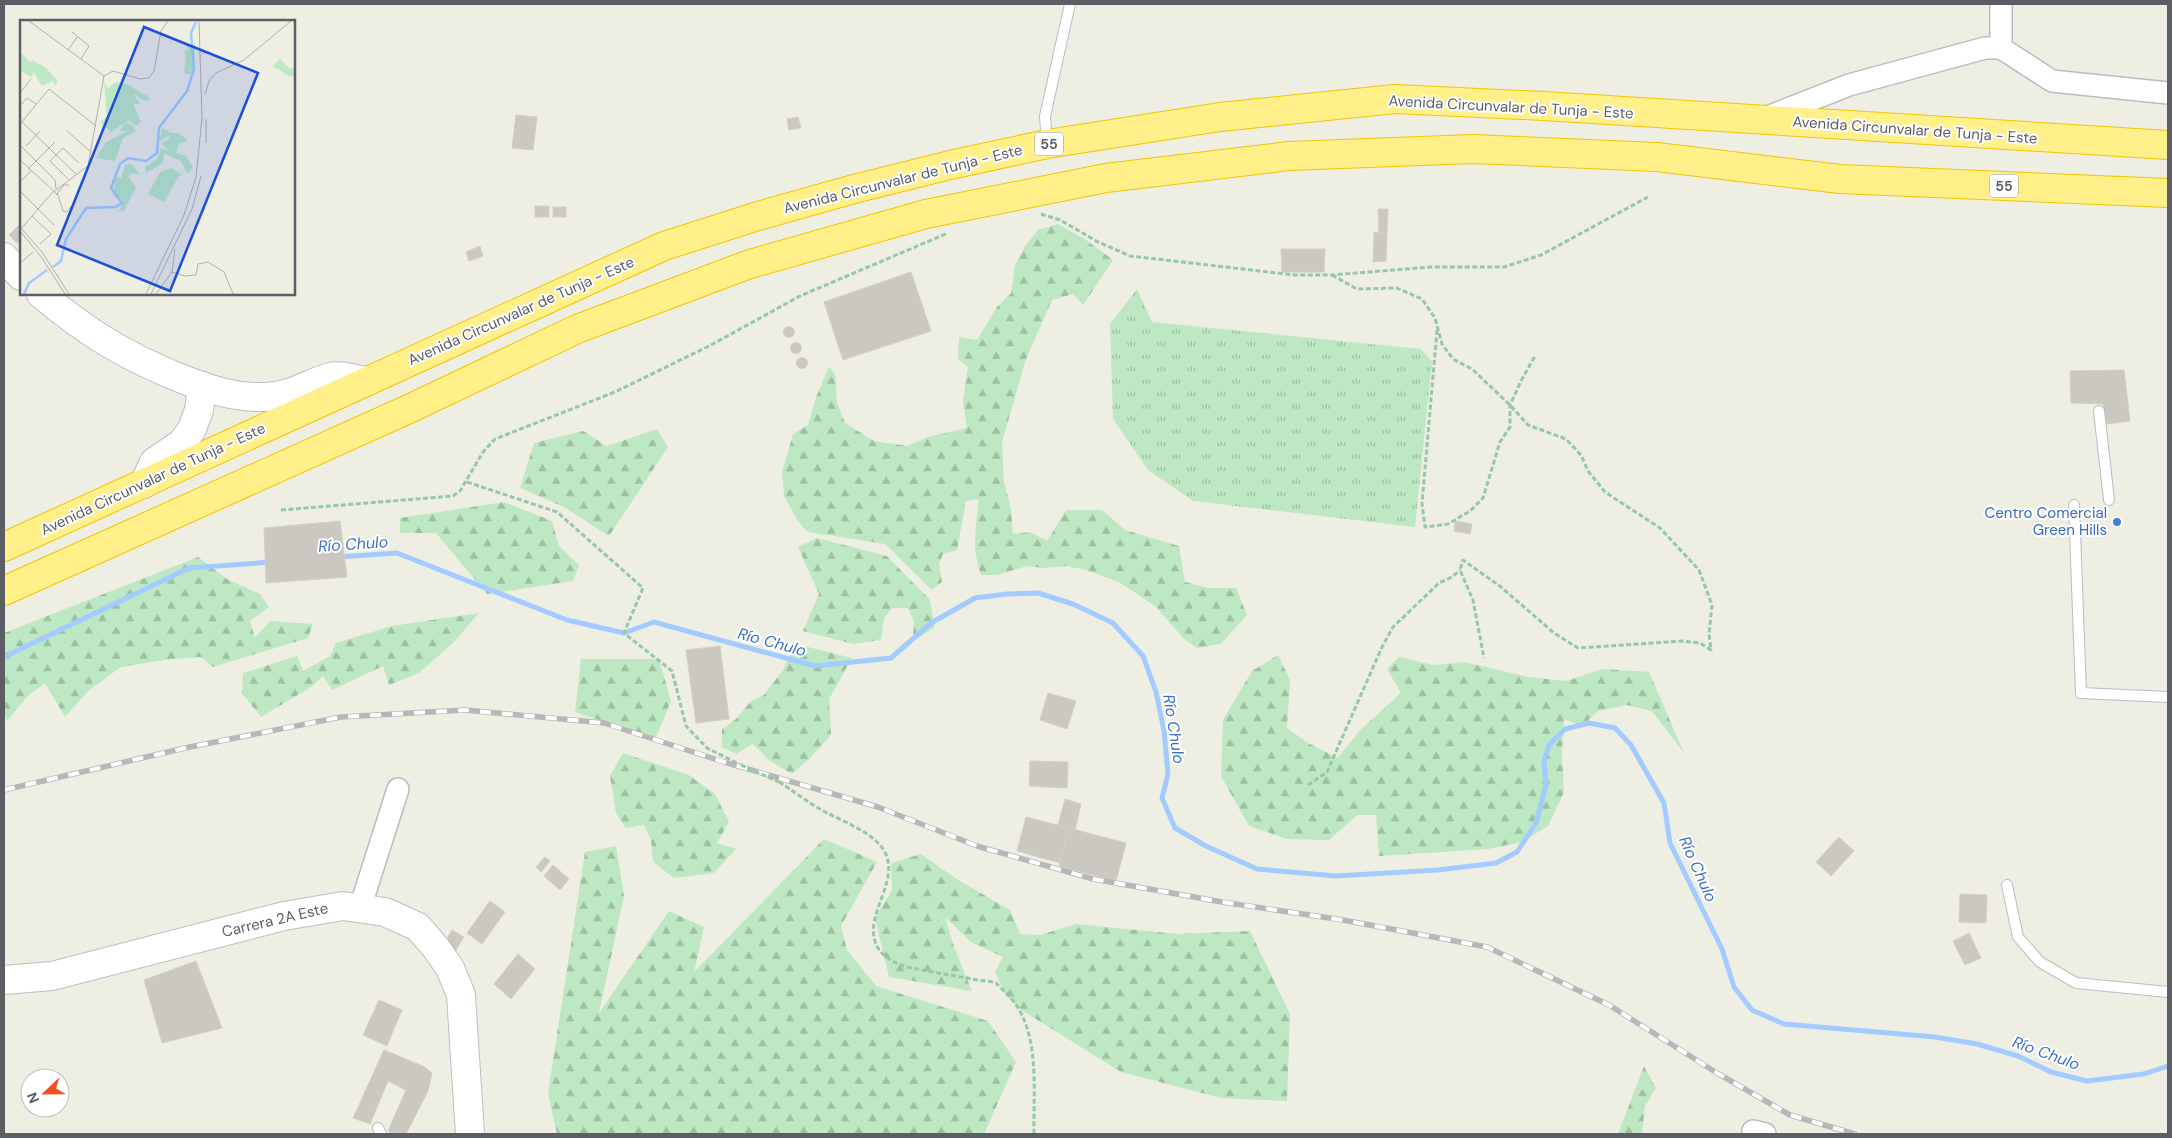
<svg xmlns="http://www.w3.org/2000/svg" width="2172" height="1138" viewBox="0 0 2172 1138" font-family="'DM Sans',sans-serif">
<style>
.grass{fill:url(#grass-tufts)}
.forest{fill:url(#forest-firs)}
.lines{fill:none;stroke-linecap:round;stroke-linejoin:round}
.stream{stroke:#a3cbff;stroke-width:5}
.building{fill:#cac8c0;stroke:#d4d0c1}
.lane-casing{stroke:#bbbcc3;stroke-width:12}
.street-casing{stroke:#bbbcc3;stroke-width:24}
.secondary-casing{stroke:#bbbec5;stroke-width:30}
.highway-casing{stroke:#f2c500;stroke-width:30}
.path{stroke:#95c7aa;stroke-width:3;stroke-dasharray:5 2.5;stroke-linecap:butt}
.lane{stroke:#fff;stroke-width:10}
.street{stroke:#fff;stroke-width:21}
.secondary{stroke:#fff;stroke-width:28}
.highway{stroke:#fff08a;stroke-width:28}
.rail-casing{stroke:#b6b7b8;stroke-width:5.5}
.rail{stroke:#fff;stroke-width:4;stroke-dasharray:11;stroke-linecap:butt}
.path-bridge{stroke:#95c7aa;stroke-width:3;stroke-dasharray:5 2.5;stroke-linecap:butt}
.shop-dot{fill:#3f7fe0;stroke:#fff;stroke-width:2}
.labels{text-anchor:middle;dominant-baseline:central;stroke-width:4;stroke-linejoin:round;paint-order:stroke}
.shield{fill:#fff;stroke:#8c8e93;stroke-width:1}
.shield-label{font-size:14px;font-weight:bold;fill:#5b5e65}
.street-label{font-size:15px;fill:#5b5e65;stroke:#fff}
.shop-label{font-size:15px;fill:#366cbe;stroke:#fff;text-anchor:end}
.water-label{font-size:16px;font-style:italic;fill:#3d70cb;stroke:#fff}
.inset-river{fill:none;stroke:#a3cbff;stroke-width:2.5}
.inset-road{fill:none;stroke:#b0b0ad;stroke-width:1}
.view{fill:#1d4ed8;fill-opacity:0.15;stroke:#1d4ed8;stroke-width:2.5}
.inset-edge{fill:none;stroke:#5b5e65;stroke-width:2.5}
</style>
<defs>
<pattern id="grass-tufts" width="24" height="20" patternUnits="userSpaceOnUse" patternTransform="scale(1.25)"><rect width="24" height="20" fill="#bde8c3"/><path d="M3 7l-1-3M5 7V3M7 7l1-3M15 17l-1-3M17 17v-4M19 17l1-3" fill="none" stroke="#9dbfa2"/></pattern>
<pattern id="forest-firs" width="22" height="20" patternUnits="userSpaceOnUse" patternTransform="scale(1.25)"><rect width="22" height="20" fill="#bde8c3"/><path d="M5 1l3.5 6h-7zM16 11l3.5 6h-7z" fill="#9dbfa2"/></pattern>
</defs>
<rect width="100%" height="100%" fill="#efeee3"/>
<path class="grass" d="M 1137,289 L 1152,322 L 1421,349 L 1432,361 L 1415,527 L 1193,501 L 1148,470 L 1113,419 L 1110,324 Z"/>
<g class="forest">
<path d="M 1058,224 L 1086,240 L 1113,260 L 1083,305 L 1073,294 L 1052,300 L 1026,359 L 1002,442 L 1004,481 L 1011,509 L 1013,534 L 1030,532 L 1047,541 L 1066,510 L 1102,510 L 1125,530 L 1179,546 L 1185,582 L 1209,588 L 1236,588 L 1247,615 L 1221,644 L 1197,648 L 1184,639 L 1155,606 L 1119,582 L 1086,570 L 1066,566 L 1044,568 L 1027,566 L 997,575 L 981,575 C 971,545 976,529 979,499 L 966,501 L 957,550 L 943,554 L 939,564 L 942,582 L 932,590 L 885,544 L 808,532 L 798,521 L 784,496 L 782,472 L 793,434 L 808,425 L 816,397 L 829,367 L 835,373 L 837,403 L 845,423 L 874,441 L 907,446 L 931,436 L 967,428 L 963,401 L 968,367 L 958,359 L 959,337 L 977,340 L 997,307 L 1011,293 L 1015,265 L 1025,246 L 1038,230 Z"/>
<path d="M 657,429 L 668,447 L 609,536 L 564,507 L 520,488 L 534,443 L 583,431 L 607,446 Z"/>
<path d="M 504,502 L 552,521 L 559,546 L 579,565 L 573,581 L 487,594 L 436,533 L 400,533 L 400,518 Z"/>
<path d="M 817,538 L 887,556 L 930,600 L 935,627 L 920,637 L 913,638 L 914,621 L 908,608 L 892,608 L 884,618 L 881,640 L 853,644 L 803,631 L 819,594 L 798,547 Z"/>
<path d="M 198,557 L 227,579 L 260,594 L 269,607 L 250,621 L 255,638 L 270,621 L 313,624 L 308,638 L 213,667 L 201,657 L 172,659 L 121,667 L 88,691 L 65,717 L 45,683 L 28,696 L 7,721 L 4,714 L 4,633 Z"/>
<path d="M 479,613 L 453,643 L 419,673 L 389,685 L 383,666 L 332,690 L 323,676 L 311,687 L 261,717 L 242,693 L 243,673 L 297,656 L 303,671 L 330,656 L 336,643 L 392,626 Z"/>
<path d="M 796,644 L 852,658 L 829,699 L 831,735 L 809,759 L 792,774 L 770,761 L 753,744 L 736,754 L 722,747 L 722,729 L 736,719 L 750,702 L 764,695 L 783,670 Z"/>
<path d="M 1278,655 L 1290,680 L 1287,728 L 1308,743 L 1338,758 L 1361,729 L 1401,693 L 1387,669 L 1399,657 L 1433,665 L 1464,662 L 1528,677 L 1566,681 L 1602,669 L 1649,672 L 1684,753 L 1652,711 L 1627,705 L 1598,711 L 1582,726 L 1564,719 L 1562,754 L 1564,792 L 1548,826 L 1522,842 L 1488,849 L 1379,856 L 1376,815 L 1357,815 L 1329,840 L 1287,839 L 1249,826 L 1221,776 L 1223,720 L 1252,671 Z"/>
<path d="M 581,659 L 659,659 L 671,701 L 655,739 L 575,712 Z"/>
<path d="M 623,753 L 689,775 L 715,794 L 729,822 L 717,843 L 736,849 L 714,873 L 674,878 L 653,862 L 651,839 L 644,825 L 626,828 L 616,813 L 610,776 Z"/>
<path d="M 824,839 L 877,862 L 841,926 L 847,950 L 876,986 L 988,1021 L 1016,1062 L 984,1134 L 557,1134 L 548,1093 L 585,852 L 616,846 L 624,896 L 599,1013 L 669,911 L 704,927 L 694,972 Z"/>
<path d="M 921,854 L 958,880 L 1010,910 L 1020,934 L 1040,935 L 1076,924 L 1177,934 L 1250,931 L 1290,1014 L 1287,1101 L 1221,1098 L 1121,1072 L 1023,1011 L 1006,996 L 995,972 L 1003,957 L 971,942 L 945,917 L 953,944 L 972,991 L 889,977 L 875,918 L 892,890 L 891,863 Z"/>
<path d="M 1644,1066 L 1656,1088 L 1645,1106 L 1642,1134 L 1618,1134 Z"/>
</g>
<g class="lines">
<g class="stream">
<path d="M 338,557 L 397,553 L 567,620 L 624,633 L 654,622 L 815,666 L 891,658 L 931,623 L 975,598 L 1007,594 L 1038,593 L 1073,604 L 1113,623 L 1143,656 L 1156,692 L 1164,731 L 1168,774 L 1162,798 L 1175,828 L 1206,846 L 1257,869 L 1336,876 L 1438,870 L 1496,863 L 1517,852 L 1536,823 L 1546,785 L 1544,762 L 1549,745 L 1565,729 L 1589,723 L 1615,728 L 1631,745 L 1664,803 L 1670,843 L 1722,949 L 1734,987 L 1752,1010 L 1784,1024 L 1935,1037 L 1977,1044 L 2018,1056 L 2051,1072 L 2087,1081 L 2144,1074 L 2168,1066"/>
<path d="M 4,657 L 189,568 L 272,562"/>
</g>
</g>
<g class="building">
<path d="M 516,115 L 537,117 L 533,150 L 512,148 Z"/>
<path d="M 798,117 L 801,128 L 789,130 L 787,119 Z"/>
<rect x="535" y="206" width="14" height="11"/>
<rect x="553" y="207" width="13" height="10"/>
<path d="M 1378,209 L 1388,209 L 1387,233 L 1379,233 Z"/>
<path d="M 19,225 L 21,228 L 21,239 L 17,243 L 9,235 Z"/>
<path d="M 1374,232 L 1387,233 L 1386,261 L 1373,262 Z"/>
<path d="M 480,246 L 483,256 L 469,261 L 466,252 Z"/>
<path d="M 1281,249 L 1325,249 L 1324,272 L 1282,272 Z"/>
<path d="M 911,272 L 931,331 L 843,360 L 824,302 Z"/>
<circle cx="789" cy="332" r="5.5"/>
<circle cx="796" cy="348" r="5.5"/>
<circle cx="802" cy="363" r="5.5"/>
<path d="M 2124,370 L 2130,421 L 2106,424 L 2103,404 L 2071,403 L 2070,371 Z"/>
<path d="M 340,521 L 347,577 L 266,583 L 264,528 Z"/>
<path d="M 1455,521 L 1472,524 L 1470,534 L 1454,531 Z"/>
<path d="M 720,646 L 729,719 L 696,723 L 686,650 Z"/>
<path d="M 1048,693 L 1076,701 L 1067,729 L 1040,720 Z"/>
<path d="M 1030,761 L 1068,762 L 1067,788 L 1029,786 Z"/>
<path d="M 1065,799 L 1081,804 L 1075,830 L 1058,825 Z"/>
<path d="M 1026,817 L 1069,828 L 1060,863 L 1017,851 Z"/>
<path d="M 1069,828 L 1126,843 L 1116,881 L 1059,866 Z"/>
<path d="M 1839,837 L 1854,851 L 1831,876 L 1816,862 Z"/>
<path d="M 545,857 L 550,861 L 541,872 L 536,867 Z"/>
<path d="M 553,865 L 569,879 L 560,890 L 544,876 Z"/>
<path d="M 1960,894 L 1987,895 L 1986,923 L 1959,922 Z"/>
<path d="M 490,901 L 505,912 L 482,944 L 467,933 Z"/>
<path d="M 452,930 L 464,937 L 454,953 L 443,946 Z"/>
<path d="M 1969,933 L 1981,958 L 1965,965 L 1953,941 Z"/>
<path d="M 518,954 L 535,969 L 511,999 L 494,984 Z"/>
<path d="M 196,961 L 222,1028 L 162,1043 L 144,980 Z"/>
<path d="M 379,1000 L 402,1010 L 387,1046 L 363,1035 Z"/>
<path d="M 384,1050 L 425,1067 L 432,1073 L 428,1091 L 406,1134 L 393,1134 L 388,1131 L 406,1090 L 388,1081 L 370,1124 L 353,1118 Z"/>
</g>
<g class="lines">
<g class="lane-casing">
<g id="lane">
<path d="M 1047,143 L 1045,116 L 1070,4"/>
<path d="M 2099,411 L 2109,500"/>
<path d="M 2074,505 L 2081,693 L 2168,697"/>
<path d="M 2007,885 L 2018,937 L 2040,962 L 2076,983 L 2168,992"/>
<path d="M 378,1128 L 381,1134"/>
</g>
</g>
<g class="street-casing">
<g id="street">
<path d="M 2001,4 L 2001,48"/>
<path d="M 1765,118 L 1849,85 L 1985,48 L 2001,48 L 2052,81 L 2168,93"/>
<path d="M 360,908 L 398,789"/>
<path d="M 1753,1131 L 1765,1134"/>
</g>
</g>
<g class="secondary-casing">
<g id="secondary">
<path d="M 4,257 L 21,276"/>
<path d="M 41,294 C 86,332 125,356 180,378 C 207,389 235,398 265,397 C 289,397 307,384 330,377 C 340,374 357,380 368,381"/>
<path d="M 144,484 L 154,462 L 182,443 L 192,429 L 199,410 L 202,386"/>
<path d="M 4,980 L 52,976 L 284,916 L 343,906 L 385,912 L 418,927 L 436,948 L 450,968 L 461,995 L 470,1134"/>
</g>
</g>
<g class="highway-casing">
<g id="highway">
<path d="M 4,547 L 664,246 L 758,216 L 854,189 L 950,165 L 1047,144 L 1220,117 L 1395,99 L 1544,106 L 2168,145"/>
<path d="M 4,591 L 411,408 L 577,329 L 750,264 L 926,214 L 1106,178 L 1289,156 L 1473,149 L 1657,157 L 1840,179 L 2168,193"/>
</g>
</g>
<g class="path">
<path d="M 1041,214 L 1060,220 L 1098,242 L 1130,256 L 1295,275 L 1331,275 L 1431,267 L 1504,267 L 1541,255 L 1648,197"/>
<path d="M 1332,275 L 1357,289 L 1397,288 L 1422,299 L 1435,318 L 1442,344 L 1453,359 L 1472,369 L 1510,405 L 1528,425 L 1566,439 L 1581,455 L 1588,471 L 1605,492 L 1660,528 L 1699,570 L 1712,605 L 1709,634 L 1711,650 L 1700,643 L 1682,641 L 1578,648 L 1554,633 L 1501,587 L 1463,560 L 1460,570 L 1473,600 L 1484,658"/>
<path d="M 1437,330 L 1422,504 L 1425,527 L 1448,524 L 1470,511 L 1483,498 L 1500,442 L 1510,427 L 1510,405 L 1521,381 L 1535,356"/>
<path d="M 467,482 L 557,512 L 643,588 L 624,633 L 672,671 L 686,726 L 707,748 L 741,765"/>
<path d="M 281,510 L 453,496 L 460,491 L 483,452 L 495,439 L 615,392 L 711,345 L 800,296 L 948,233"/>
<path d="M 779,782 C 795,792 810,804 827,813 C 843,821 863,829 876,841 C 912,874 858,914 878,948 C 886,961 904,967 917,969 C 937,973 957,976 977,980 C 982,981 991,981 996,983 C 998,985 1002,989 1004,991 C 1042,1025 1033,1087 1034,1134"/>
<path d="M 1308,785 L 1327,772 L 1382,647 L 1393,627 L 1439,583 L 1452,577 L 1460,570"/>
</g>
<use href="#lane" class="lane"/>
<use href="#street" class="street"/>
<use href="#secondary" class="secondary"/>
<use href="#highway" class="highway"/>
<g class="rail-casing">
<path id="rail" d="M 4,790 L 185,748 L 341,717 L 465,710 L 604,723 L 724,762 L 878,807 L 977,846 L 1093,879 L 1222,902 L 1343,920 L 1487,947 L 1609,1005 L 1717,1073 L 1790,1115 L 1855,1134"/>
</g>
<use href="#rail" class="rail"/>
<path class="path-bridge" d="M 741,765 L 779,782"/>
</g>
<circle class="shop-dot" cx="2117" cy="522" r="5"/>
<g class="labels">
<g class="shield">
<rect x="1035" y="132.5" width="28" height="23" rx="4"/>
<rect x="1990" y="174.5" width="28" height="23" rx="4"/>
</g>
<g class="shield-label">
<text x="1049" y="144">55</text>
<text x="2004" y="186">55</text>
</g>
<g class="street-label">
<text transform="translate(1511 107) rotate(3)">Avenida Circunvalar de Tunja - Este</text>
<text transform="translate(1915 130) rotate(4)">Avenida Circunvalar de Tunja - Este</text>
<text transform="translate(903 179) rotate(-14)">Avenida Circunvalar de Tunja - Este</text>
<text transform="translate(521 311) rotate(-24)">Avenida Circunvalar de Tunja - Este</text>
<text transform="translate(153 479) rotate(-25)">Avenida Circunvalar de Tunja - Este</text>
<text transform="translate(275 920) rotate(-13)">Carrera 2A Este</text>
</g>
<g class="shop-label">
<text x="2107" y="513">Centro Comercial<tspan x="2107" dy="17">Green Hills</tspan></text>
</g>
<g class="water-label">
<text transform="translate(353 544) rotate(-4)">Río Chulo</text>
<text transform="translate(772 642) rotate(15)">Río Chulo</text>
<text transform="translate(1174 729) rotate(81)">Río Chulo</text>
<text transform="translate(1698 869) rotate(66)">Río Chulo</text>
<text transform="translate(2046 1053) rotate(20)">Río Chulo</text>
</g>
</g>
<g transform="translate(20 20)">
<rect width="275" height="275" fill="#efeee3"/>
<path d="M 151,148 L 163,155 L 159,156 L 144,182 L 128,174 L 140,152 Z" fill="#bde8c3"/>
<path d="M 166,25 L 175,25 L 174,51 L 168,55 L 164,53 L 163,60 L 166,39 L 164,31 L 168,30 ZM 0,32 L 11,43 L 12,40 L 26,48 L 37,60 L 36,66 L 32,61 L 22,66 L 14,53 L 11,57 L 1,51 ZM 260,39 L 269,48 L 275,48 L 275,55 L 270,57 L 253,46 ZM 84,62 L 88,68 L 96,62 L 107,64 L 129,77 L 129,81 L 123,80 L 114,74 L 120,84 L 113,84 L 121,102 L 116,106 L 109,100 L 91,112 L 80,102 L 87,96 ZM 105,103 L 111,104 L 116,111 L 103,118 L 95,141 L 76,138 L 86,122 L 107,111 L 100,111 ZM 143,108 L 152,113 L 159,113 L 168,121 L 159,123 L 156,133 L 166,136 L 173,148 L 167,154 L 161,141 L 144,133 L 143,143 L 126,153 L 125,147 L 137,139 L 141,128 L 149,131 L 141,123 L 148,120 L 150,115 L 138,122 ZM 111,144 L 121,155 L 113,153 L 108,156 L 116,167 L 104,191 L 95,191 L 100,190 L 103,181 L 93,175 L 95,161 L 97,157 L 101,158 L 105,145 Z" fill="#bde8c3"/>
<path class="inset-river" d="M 33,247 L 41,241 L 46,219 L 66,188 L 95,187 L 102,183 L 91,168 L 100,144 L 108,138 L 126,141 L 137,133 L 139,108 L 167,71 L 174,49 L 171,13 L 176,2M 4,274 L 9,263 L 27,250"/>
<path class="inset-road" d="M 9,1 L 84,56M 52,12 L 69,26 L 61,39M 48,30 L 58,16M 84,56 L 93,51 L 120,59 L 129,58 L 134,51 L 141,11 L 148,1M 0,73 L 11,59M 185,75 L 189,61 L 196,53 L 224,40 L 271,1M 0,86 L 7,78 L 16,84M 2,102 L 56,154M 0,104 L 29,69 L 76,106M 46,110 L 71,132M 186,123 L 186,99M 0,125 L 35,160 L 36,169M 6,126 L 20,111M 0,140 L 38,175 L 43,191 L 47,192 L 54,183M 8,149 L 35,122M 48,159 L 30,141 L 43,128 L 59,143M 0,162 L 11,151M 0,171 L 34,205M 36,175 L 44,165 L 49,165M 12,196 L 31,214 L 20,224M 1,208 L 22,232 L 49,274M 0,210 L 32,173 L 68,146 L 84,56M 0,211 L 22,238 L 45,274M 0,243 L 13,232M 152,252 L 165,256 L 176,255 L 178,244 L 188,242 L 204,252 L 213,274M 126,274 L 164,195 L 176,157 L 182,98 L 179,1M 131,274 L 172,189 L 181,156M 136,274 L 152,252 L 155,229"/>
<path class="view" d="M 124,7 L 238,53 L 150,271 L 37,225 Z"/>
<rect width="275" height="275" class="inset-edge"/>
</g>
<rect width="2172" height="1138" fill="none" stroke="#5b5e65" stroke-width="10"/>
<g transform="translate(45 1093) rotate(248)"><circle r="24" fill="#ffffff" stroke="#bdbfc1"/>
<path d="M0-4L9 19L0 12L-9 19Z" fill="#f44e23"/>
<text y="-8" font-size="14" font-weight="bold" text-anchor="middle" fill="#5b5e65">N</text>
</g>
</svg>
